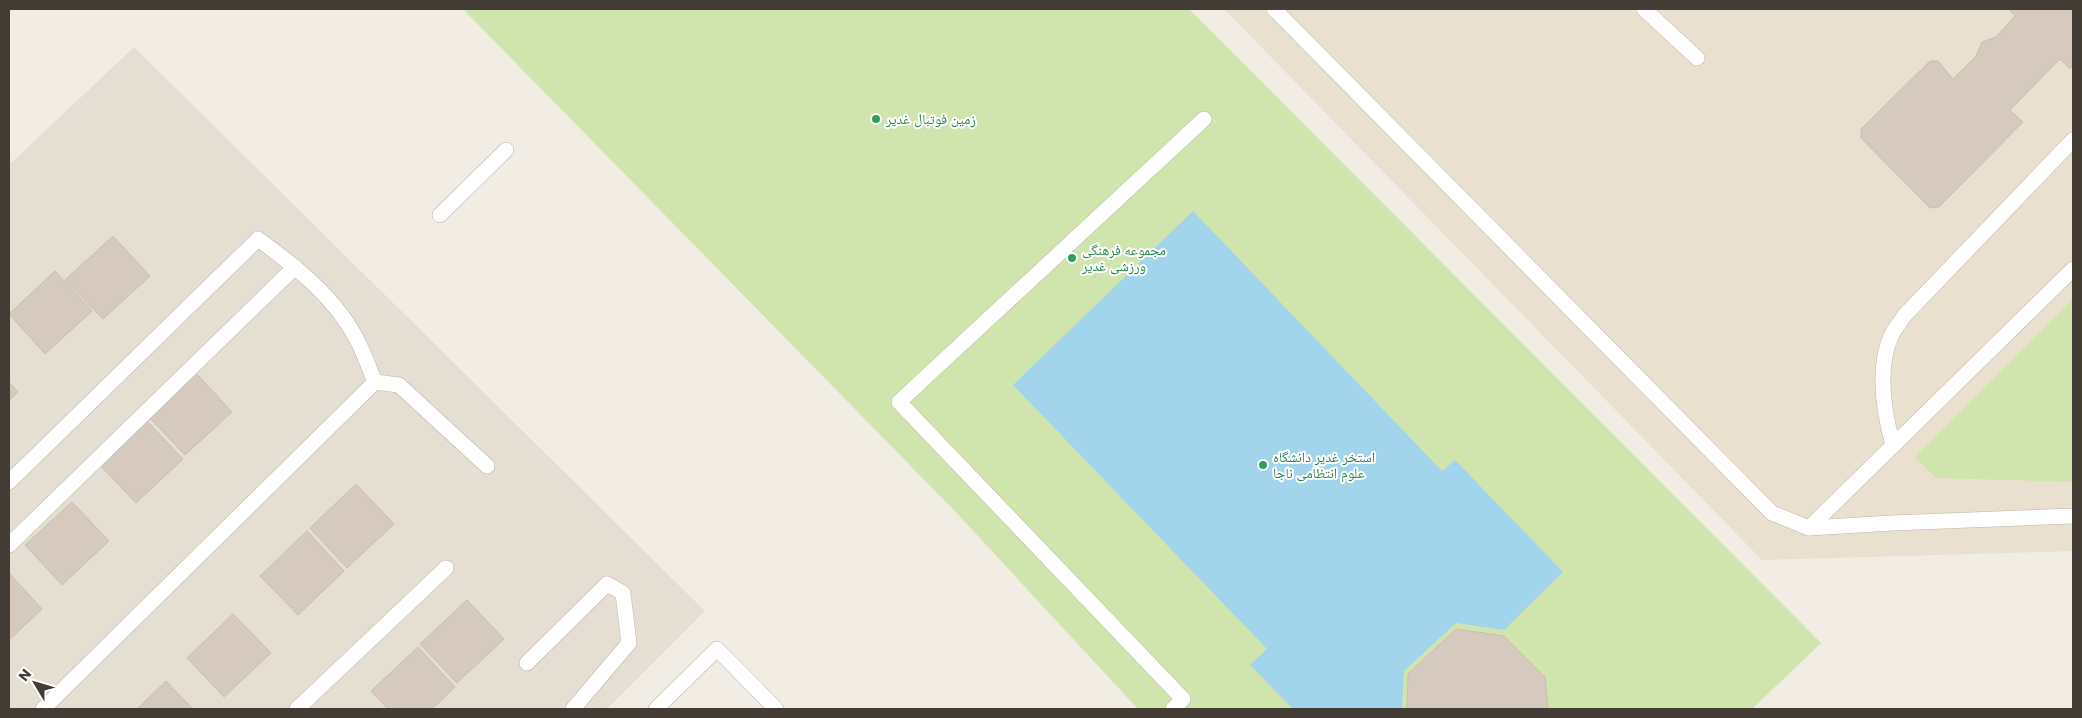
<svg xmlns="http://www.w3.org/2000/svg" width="2082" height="718" viewBox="0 0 2082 718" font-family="Poppins,'Noto Naskh Arabic',sans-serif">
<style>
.residential{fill:#e5ded3}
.education{fill:#eae0cf}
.green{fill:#d0e4ae}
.water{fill:#a2d4ec}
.building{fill:#d5cabd;stroke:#cdbeae}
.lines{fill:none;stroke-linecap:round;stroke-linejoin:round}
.service-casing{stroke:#bfb6aa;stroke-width:16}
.service{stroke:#fff;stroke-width:15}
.leisure-dot{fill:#2e9e5b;stroke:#fff;stroke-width:2}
.labels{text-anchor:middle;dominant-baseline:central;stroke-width:4;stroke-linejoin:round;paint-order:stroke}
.leisure-label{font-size:14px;fill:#27864d;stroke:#fff;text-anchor:start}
</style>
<rect width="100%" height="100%" fill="#f1ece4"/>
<path class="residential" d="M 134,47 L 705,611 L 607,709 L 9,709 L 9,165 Z"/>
<path class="education" d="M 1224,9 L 2073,9 L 2073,551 L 1762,560 Z"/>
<g class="green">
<path d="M 463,9 L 1189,9 L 1821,643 L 1752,709 L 1138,709 L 951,507 Z"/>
<path d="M 2073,299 L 2073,482 L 1936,478 L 1915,457 Z"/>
</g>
<path class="water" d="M 1193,211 L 1442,471 L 1455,460 L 1563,572 L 1504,630 L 1456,623 L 1404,671 L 1402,709 L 1293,709 L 1250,665 L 1267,649 L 1013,385 Z"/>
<g class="building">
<path d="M 2009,9 L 2073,9 L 2073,67 L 2069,68 L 2060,59 L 2010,110 L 2023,122 L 1939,207 L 1930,208 L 1861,138 L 1861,129 L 1930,61 L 1938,61 L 1953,79 L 1976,56 L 1982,42 L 1996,37 L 2015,16 Z"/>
<path d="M 113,236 L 150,276 L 103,319 L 65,280 Z"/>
<path d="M 55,271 L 92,311 L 45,354 L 9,314 Z"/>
<path d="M 195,372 L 232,412 L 185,455 L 148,416 Z"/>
<path d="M 9,382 L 18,392 L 9,401 Z"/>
<path d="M 145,419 L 183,459 L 136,503 L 99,464 Z"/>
<path d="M 356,484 L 394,524 L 347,568 L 310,528 Z"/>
<path d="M 72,502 L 109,541 L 62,585 L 25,545 Z"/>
<path d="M 307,531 L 344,571 L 298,615 L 260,576 Z"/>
<path d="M 9,573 L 42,609 L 9,640 Z"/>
<path d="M 467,600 L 504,639 L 457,683 L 420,644 Z"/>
<path d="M 233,614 L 271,653 L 224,697 L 187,658 Z"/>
<path d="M 1456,629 L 1504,636 L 1545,677 L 1548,709 L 1407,709 L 1408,674 Z"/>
<path d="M 418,647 L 455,687 L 432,709 L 388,709 L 371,691 Z"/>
<path d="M 166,681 L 193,709 L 137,709 Z"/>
</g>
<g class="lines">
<g class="service-casing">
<g id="service">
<path d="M 1274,9 L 1772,513 L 1809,528 L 1892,523 L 2073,516"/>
<path d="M 1644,9 L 1697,58"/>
<path d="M 440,215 L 506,150"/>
<path d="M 375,382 L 399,385 L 487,466"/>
<path d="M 1893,445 C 1884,413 1877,369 1891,336 C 1894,329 1900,323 1904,316 L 2073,140"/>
<path d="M 9,482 L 258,239 C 295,266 336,298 357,340 C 364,353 369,368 375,382"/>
<path d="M 1809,528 L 2073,269"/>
<path d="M 9,545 L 295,267"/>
<path d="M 527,663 L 607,584 L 623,593 L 629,643 L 573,709"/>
<path d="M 43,709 L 375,382"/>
<path d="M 297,709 L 446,568"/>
<path d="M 656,709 L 717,649 L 776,709"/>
<path d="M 1173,709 L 1183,699 L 899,402 L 1204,119"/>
</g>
</g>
<use href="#service" class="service"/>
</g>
<g class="leisure-dot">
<circle cx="876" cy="119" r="5"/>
<circle cx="1072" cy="258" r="5"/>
<circle cx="1263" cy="465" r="5"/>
</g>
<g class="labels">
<g class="leisure-label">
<text x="886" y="119">زمین فوتبال غدیر</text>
<text x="1082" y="250">مجموعه فرهنگی<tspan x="1082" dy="16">ورزشی غدیر</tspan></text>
<text x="1273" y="457">استخر غدیر دانشگاه<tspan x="1273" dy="16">علوم انتظامی ناجا</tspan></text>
</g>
</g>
<rect width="2082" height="718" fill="none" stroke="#433c34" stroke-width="20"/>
<g transform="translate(35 683) rotate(308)" stroke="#ffffff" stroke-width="4" paint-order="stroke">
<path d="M0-4L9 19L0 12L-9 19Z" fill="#433c34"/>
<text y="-8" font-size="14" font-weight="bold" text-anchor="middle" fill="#433c34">N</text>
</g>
</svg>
